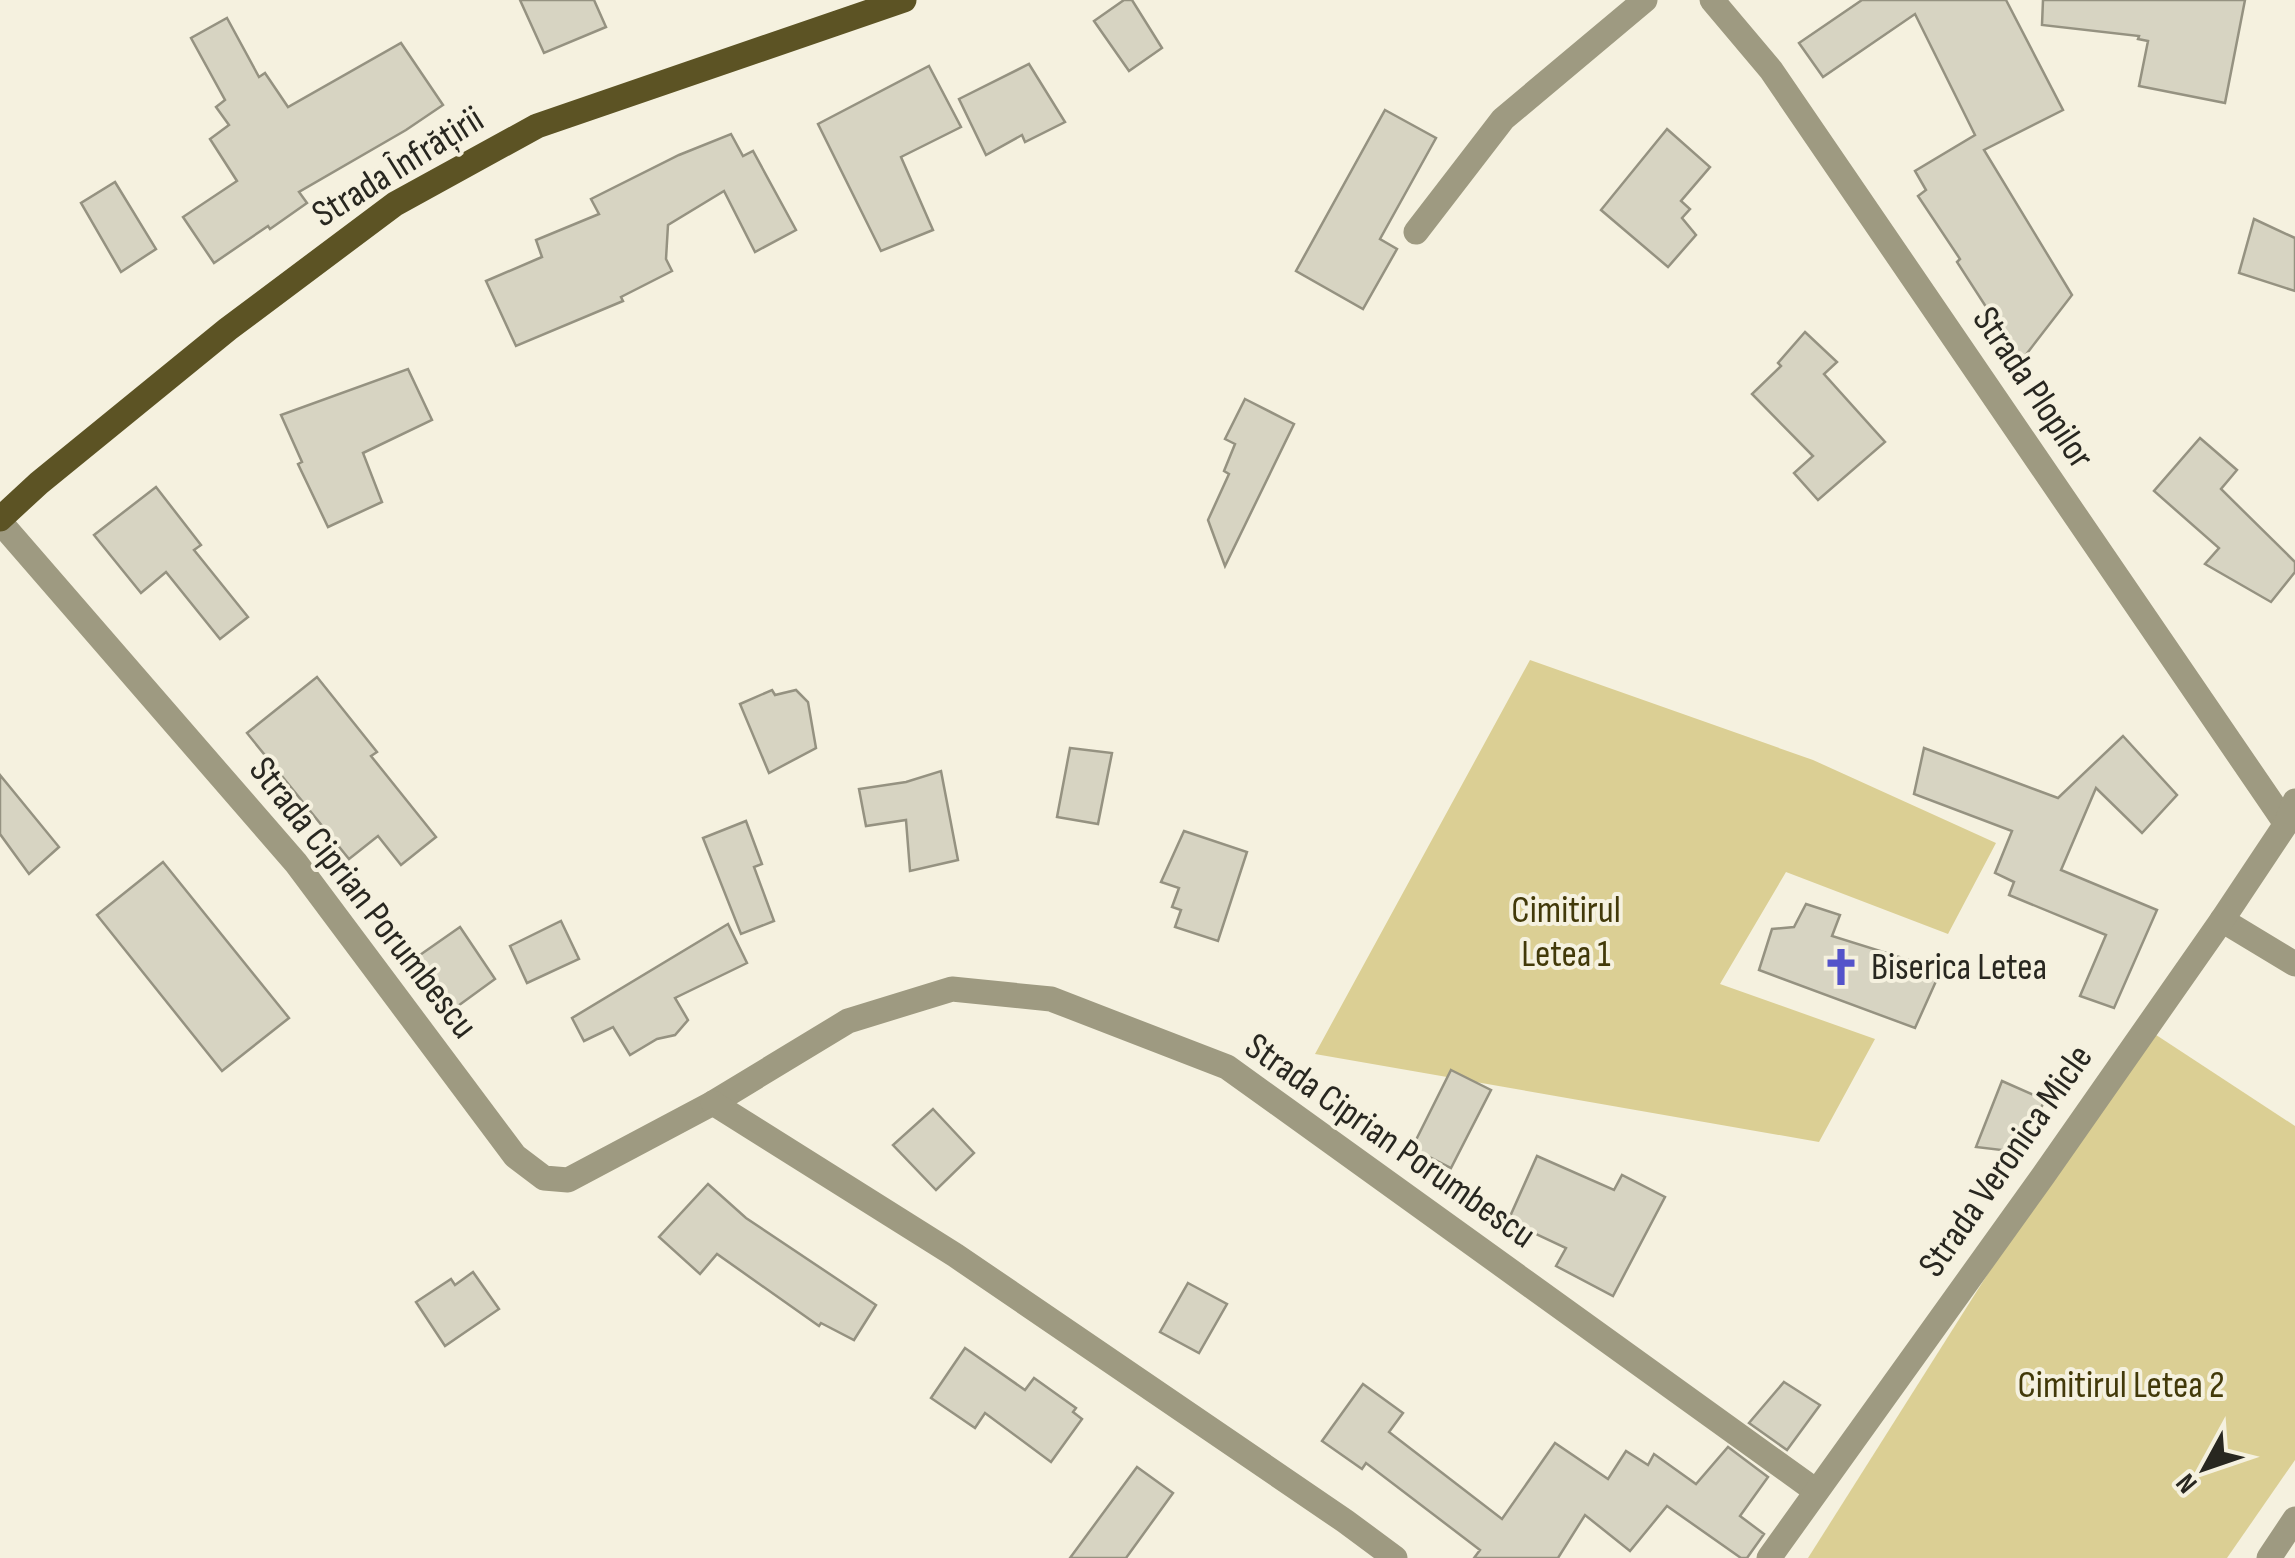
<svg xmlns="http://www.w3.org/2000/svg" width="2295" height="1558" viewBox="0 0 2295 1558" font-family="'Sofia Sans Condensed',sans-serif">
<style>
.green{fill:#dbcf94}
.building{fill:#d7d4c2;stroke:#959281;stroke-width:2.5}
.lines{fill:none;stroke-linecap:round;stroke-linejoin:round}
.minor{stroke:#9e9a81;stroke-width:25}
.major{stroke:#5c5324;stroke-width:25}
.labels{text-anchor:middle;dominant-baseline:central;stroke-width:8;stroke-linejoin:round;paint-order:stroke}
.street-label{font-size:38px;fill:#282720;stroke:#f5f1df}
.park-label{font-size:38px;fill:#423909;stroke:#f5f1df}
.poi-label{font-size:38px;fill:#282720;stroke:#f5f1df;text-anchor:start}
</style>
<rect width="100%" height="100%" fill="#f5f1df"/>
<g class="green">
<path d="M 1530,660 L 1813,760 L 1996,843 L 1948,934 L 1786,872 L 1720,984 L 1875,1039 L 1819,1142 L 1315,1054 Z"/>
<path d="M 2144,1027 L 2295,1126 L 2295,1460 L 2227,1558 L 1808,1558 Z"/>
</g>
<g class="building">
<path d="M 520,0 L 594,0 L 606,27 L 544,53 Z"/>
<path d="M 1124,0 L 1132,0 L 1162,48 L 1129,71 L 1094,21 Z"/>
<path d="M 1862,0 L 2006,0 L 2063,110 L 1984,150 L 2072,295 L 2021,361 L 1957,262 L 1960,259 L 1918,196 L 1926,190 L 1915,171 L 1975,135 L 1915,14 L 1823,77 L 1799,43 Z"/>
<path d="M 2043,0 L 2245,0 L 2225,103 L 2139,86 L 2148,41 L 2138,39 L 2139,36 L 2042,25 Z"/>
<path d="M 227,18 L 259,77 L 265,73 L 288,107 L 401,43 L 443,105 L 406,130 L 299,192 L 307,203 L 270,229 L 268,226 L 214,263 L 183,217 L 237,181 L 210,139 L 229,125 L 216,107 L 225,100 L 191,38 Z"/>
<path d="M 1029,64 L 1065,122 L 1025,142 L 1022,135 L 986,155 L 959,99 Z"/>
<path d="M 929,66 L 961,127 L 901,157 L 933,230 L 881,251 L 818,124 Z"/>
<path d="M 1385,110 L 1436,138 L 1380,239 L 1397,249 L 1363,309 L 1296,271 Z"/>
<path d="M 1667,129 L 1710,167 L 1681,201 L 1690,209 L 1682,218 L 1696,235 L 1668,267 L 1601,210 Z"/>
<path d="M 731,134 L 743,156 L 753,151 L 796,230 L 755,252 L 724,191 L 668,225 L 666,259 L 672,271 L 621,297 L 623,301 L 516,346 L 486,281 L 542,257 L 536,240 L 599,214 L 591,199 L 679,155 Z"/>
<path d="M 115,182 L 156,249 L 121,272 L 81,203 Z"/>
<path d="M 2254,219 L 2295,238 L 2295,291 L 2239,273 Z"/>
<path d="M 1805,332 L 1837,362 L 1824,374 L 1885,442 L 1818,500 L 1794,473 L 1813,456 L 1752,394 L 1781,366 L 1778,363 Z"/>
<path d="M 408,369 L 432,420 L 363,453 L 382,502 L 328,527 L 298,464 L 302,462 L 281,415 Z"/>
<path d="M 1245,399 L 1294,424 L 1225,566 L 1208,520 L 1229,474 L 1224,471 L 1235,444 L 1225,439 Z"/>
<path d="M 2200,438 L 2237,470 L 2221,489 L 2295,562 L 2295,572 L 2271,602 L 2205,564 L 2219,548 L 2154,491 Z"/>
<path d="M 156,487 L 201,545 L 194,550 L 248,617 L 220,639 L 166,572 L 141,593 L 94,535 Z"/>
<path d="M 317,677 L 377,752 L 371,756 L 436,837 L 401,865 L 378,836 L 349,859 L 247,733 Z"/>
<path d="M 772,690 L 775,695 L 796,690 L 808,702 L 816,748 L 769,773 L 740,704 Z"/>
<path d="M 2123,736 L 2177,795 L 2142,833 L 2096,788 L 2061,870 L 2157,910 L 2114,1008 L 2080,996 L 2106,935 L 2009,895 L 2014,882 L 1995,873 L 2012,831 L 1914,794 L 1924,748 L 2058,798 Z"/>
<path d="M 1070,748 L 1112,753 L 1098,824 L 1057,817 Z"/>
<path d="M 941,771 L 958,860 L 910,871 L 906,820 L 866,826 L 859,789 L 906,782 Z"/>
<path d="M 0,775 L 59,847 L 29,874 L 0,834 Z"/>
<path d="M 746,821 L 762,864 L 754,867 L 774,921 L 741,934 L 703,838 Z"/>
<path d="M 1184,831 L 1247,852 L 1218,941 L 1175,927 L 1181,910 L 1172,907 L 1179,888 L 1161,882 Z"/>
<path d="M 163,862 L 289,1018 L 222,1071 L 97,915 Z"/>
<path d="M 1806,904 L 1840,915 L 1832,936 L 1941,970 L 1915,1028 L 1759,970 L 1772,929 L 1794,927 Z"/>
<path d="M 561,921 L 579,959 L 527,983 L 510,946 Z"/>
<path d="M 728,924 L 747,963 L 675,998 L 688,1020 L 675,1035 L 657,1039 L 630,1055 L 613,1027 L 584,1041 L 572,1018 Z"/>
<path d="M 460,927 L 495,979 L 451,1011 L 441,996 L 434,1002 L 407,964 Z"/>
<path d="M 1451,1070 L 1491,1090 L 1451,1168 L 1412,1148 Z"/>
<path d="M 2002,1081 L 2045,1100 L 2018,1152 L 1976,1147 Z"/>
<path d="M 933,1109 L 974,1153 L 936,1190 L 893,1145 Z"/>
<path d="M 1537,1156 L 1614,1190 L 1622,1175 L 1665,1197 L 1613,1296 L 1556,1266 L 1566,1248 L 1508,1221 Z"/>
<path d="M 708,1184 L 746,1218 L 876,1305 L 854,1340 L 821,1323 L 819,1326 L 717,1254 L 700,1274 L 659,1237 Z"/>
<path d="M 473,1272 L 499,1309 L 445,1346 L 416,1302 L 451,1279 L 455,1285 Z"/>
<path d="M 1188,1283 L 1227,1304 L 1199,1353 L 1160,1332 Z"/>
<path d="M 965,1348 L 1025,1390 L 1034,1378 L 1076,1408 L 1073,1412 L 1082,1419 L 1051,1462 L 985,1413 L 975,1428 L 931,1398 Z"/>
<path d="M 1784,1382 L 1820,1405 L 1787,1450 L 1749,1423 Z"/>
<path d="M 1363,1384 L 1403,1413 L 1389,1432 L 1502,1519 L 1555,1443 L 1608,1479 L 1626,1451 L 1648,1465 L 1654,1454 L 1696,1484 L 1728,1447 L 1768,1477 L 1740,1516 L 1764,1534 L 1747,1558 L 1741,1558 L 1667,1506 L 1630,1551 L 1585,1515 L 1558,1558 L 1474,1558 L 1480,1550 L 1366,1463 L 1362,1469 L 1322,1441 Z"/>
<path d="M 1137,1467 L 1173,1493 L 1126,1558 L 1070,1558 Z"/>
</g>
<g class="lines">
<g class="minor">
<path d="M 1712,0 L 1771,70 L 2286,824"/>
<path d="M 1416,232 L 1503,119 L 1645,0"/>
<path d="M 0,522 L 296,863 L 515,1156 L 544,1178 L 568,1180 L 713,1103 L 848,1021 L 952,989 L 1051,999 L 1227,1067 L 1816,1491"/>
<path d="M 2222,920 L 2295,964"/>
<path d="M 713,1103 L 955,1255 L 1345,1521 L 1395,1558"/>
<path d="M 1769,1558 L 2043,1176 L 2222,920 L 2286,824 L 2295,801"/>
<path d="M 2269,1558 L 2295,1519"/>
</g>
<path class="major" d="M 0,519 L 39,483 L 228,329 L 395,204 L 537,126 L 904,0"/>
</g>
<defs>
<g id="church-bare" transform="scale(3)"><path d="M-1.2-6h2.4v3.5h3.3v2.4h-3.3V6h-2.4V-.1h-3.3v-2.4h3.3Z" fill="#5453ca" stroke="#f5f1df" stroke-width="2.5" paint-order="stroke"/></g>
</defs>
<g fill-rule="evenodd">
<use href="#church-bare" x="1841" y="967"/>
</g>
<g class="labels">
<g class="street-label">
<text transform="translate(398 167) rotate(-32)">Strada Înfrățirii</text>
<text transform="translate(2033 388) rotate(56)">Strada Plopilor</text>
<text transform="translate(363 898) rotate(52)">Strada Ciprian Porumbescu</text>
<text transform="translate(1390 1141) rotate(35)">Strada Ciprian Porumbescu</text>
<text transform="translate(2006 1161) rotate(-55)">Strada Veronica Micle</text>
</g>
<g class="park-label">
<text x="1566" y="910">Cimitirul<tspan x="1566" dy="44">Letea 1</tspan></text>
<text x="2121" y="1385">Cimitirul Letea 2</text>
</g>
<g class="poi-label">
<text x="1871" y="967">Biserica Letea</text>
</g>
</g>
<g transform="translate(2205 1468) rotate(230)" stroke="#f5f1df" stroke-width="8" paint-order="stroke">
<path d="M0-8L18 38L0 25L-18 38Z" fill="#282720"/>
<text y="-15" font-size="28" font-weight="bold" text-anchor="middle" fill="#282720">N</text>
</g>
</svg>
